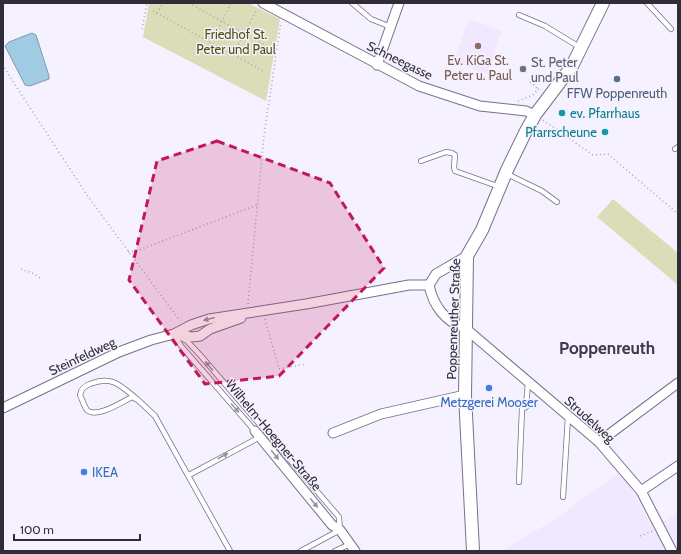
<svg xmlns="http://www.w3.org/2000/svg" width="681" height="554" viewBox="0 0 681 554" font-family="Cabin,sans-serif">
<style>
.built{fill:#f0e8ff}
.green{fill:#dbddb9}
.water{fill:#a1cbe3;stroke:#7f9bb0}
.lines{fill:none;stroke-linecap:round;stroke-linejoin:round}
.lane-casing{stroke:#7a708b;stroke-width:6}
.street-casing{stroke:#7a708b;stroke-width:11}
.secondary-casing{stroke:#7a708b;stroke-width:14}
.path{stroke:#a9a4b1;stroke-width:1.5;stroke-dasharray:1 3;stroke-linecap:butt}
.lane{stroke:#fff;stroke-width:4.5}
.street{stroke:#fff;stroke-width:9}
.secondary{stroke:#fff;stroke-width:12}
.oneway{fill:#98969c}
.marked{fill:#c2185b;fill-opacity:0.2;stroke:#c2185b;stroke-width:3;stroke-dasharray:8 5;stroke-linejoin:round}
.education-dot{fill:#8d6e63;stroke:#f5f1fe;stroke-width:1.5}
.worship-dot{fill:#6b7280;stroke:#f5f1fe;stroke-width:1.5}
.service-dot{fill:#5c6f8a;stroke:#f5f1fe;stroke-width:1.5}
.culture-dot{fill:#0f9aa8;stroke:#f5f1fe;stroke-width:1.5}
.shop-dot{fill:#3f7fe0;stroke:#f5f1fe;stroke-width:1.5}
.labels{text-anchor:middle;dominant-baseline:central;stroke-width:3;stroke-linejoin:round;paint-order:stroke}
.park-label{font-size:13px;fill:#51510d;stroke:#f5f1fe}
.street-label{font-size:13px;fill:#312c38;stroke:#f5f1fe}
.education-label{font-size:13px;fill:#785e54;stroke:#f5f1fe}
.worship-label{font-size:13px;fill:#5b616d;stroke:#f5f1fe;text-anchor:start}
.service-label{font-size:13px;fill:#4e5e75;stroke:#f5f1fe}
.culture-label{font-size:13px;fill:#0d838f;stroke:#f5f1fe;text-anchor:start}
.shop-label{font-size:13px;fill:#366cbe;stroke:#f5f1fe}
.district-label{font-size:17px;font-weight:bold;fill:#413850;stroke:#f5f1fe}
</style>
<rect width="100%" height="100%" fill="#f5f1fe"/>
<g class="built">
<path d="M 469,19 L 502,31 L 487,74 L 454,61 Z"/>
<path d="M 621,471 L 653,528 L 678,512 L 678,551 L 501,551 L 554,520 Z"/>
</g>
<g class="green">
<path d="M 149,3 L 248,3 L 280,19 L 266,101 L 143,37 Z"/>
<path d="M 613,199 L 678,253 L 678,285 L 597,217 Z"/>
</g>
<path class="water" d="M 32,33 L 36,35 L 49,76 L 49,79 L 30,86 L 25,85 L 5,46 L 9,42 Z"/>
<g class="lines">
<g class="lane-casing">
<g id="lane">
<path d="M 352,3 L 371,19 L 391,27"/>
<path d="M 647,3 L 671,29"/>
<path d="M 519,15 L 545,26 L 581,48"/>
<path d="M 675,149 L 678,147"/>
<path d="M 421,161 L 446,152 L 452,153 L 455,155 L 454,167 L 455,171 L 500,187"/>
<path d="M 507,174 L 542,191 L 557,202"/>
<path d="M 174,334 L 181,346 L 255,431"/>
<path d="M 181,338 L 187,341 L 201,356 L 339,517 L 340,530 L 301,551"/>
<path d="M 138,400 C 121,386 113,375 90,384 C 84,386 81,389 80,395 C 82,399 84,406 87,410 C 96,419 122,402 132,397 L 138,400 L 155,416 L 230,551"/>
<path d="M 189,475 L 260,437"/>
<path d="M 519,482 L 522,409 L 526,407 L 528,382"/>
<path d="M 563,497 L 568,417"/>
<path d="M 335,551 L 350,544"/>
</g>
</g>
<g class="street-casing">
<g id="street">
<path d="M 263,3 L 419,86 L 480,106 L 526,111 L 535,115"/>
<path d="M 377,65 L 399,3"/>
<path d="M 467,256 L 436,274 L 429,285 C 433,305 445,322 465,328 L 599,442 L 641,491 L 672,551"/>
<path d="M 174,334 L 192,337 L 200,336 L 210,329 L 241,318"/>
<path d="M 3,408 L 119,352 L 151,340 L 174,334 L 191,325 L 209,319 L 306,304 L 409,285 L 429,285"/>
<path d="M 255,431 L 332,525 L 340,530 L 355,551"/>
<path d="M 333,433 L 381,414 L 465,395"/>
<path d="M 599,442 L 678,383"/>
<path d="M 641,491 L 678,466"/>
</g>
</g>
<g class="secondary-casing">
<path id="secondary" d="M 473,551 L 465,395 L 467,256 L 482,230 L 507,170 L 525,133 L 535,115 L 572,66 L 603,3"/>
</g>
<g class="path">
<path d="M 189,3 L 270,48"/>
<path d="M 153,11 L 265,72"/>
<path d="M 157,13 L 163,3"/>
<path d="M 142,29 L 147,3"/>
<path d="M 211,44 L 231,3"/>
<path d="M 233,55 L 256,11"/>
<path d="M 3,64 L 8,74 L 89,198 L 180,321"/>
<path d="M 530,82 L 538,89"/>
<path d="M 518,101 L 533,95 L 538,89 L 540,90"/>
<path d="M 543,120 L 593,155 L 608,154 L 678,214"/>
<path d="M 128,252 L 139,250 L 257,205"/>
<path d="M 21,269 L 35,274 L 40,278"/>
<path d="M 248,304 L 264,135 L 281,22"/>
<path d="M 265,319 L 279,369 L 306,364"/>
<path d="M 640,536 L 653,531"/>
</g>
<use href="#lane" class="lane"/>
<use href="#street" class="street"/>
<use href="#secondary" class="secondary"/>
</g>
<defs><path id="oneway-solid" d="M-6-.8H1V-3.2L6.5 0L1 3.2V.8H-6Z"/></defs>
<g class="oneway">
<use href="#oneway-solid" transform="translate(209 319) rotate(166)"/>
<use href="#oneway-solid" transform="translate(209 366) rotate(-131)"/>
<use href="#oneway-solid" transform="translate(235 408) rotate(49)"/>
<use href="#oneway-solid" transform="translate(275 455) rotate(51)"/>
<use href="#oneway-solid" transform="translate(223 456) rotate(-29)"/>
<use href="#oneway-solid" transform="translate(314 503) rotate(51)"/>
</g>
<path class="marked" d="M 217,141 L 330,183 L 384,268 L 279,376 L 205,384 L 129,280 L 157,161 Z"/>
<circle class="education-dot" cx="478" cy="46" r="4"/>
<circle class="worship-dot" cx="523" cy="69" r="4"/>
<circle class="service-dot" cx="617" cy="79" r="4"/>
<g class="culture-dot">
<circle cx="562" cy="113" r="4"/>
<circle cx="605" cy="132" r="4"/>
</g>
<g class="shop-dot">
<circle cx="489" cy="388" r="4"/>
<circle cx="84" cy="472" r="4"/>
</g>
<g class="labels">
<g class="park-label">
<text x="236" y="34">Friedhof St.<tspan x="236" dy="15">Peter und Paul</tspan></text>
</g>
<g class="street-label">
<text transform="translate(400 60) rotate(26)">Schneegasse</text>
<text transform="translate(453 319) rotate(-88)">Poppenreuther Straße</text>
<text transform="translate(82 356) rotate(-25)">Steinfeldweg</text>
<text transform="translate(590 419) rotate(42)">Strudelweg</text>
<text transform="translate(274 435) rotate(50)">Wilhelm-Hoegner-Straße</text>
</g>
<g class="education-label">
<text x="478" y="60">Ev. KiGa St.<tspan x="478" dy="15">Peter u. Paul</tspan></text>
</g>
<g class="worship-label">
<text x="531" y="62">St. Peter<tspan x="531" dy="15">und Paul</tspan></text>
</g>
<g class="service-label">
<text x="617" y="93">FFW Poppenreuth</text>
</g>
<g class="culture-label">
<text x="570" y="113">ev. Pfarrhaus</text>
<text x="597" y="132" text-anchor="end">Pfarrscheune</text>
</g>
<g class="shop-label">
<text x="489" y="402">Metzgerei Mooser</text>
<text x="92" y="472" text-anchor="start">IKEA</text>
</g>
<g class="district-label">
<text x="607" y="348">Poppenreuth</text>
</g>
</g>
<rect width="681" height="554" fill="none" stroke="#312c38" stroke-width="8"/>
<path d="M14 534v6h126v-6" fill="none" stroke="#312c38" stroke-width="2"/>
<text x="20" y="534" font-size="12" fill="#312c38" stroke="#f5f1fe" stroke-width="3" paint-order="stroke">100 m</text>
</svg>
